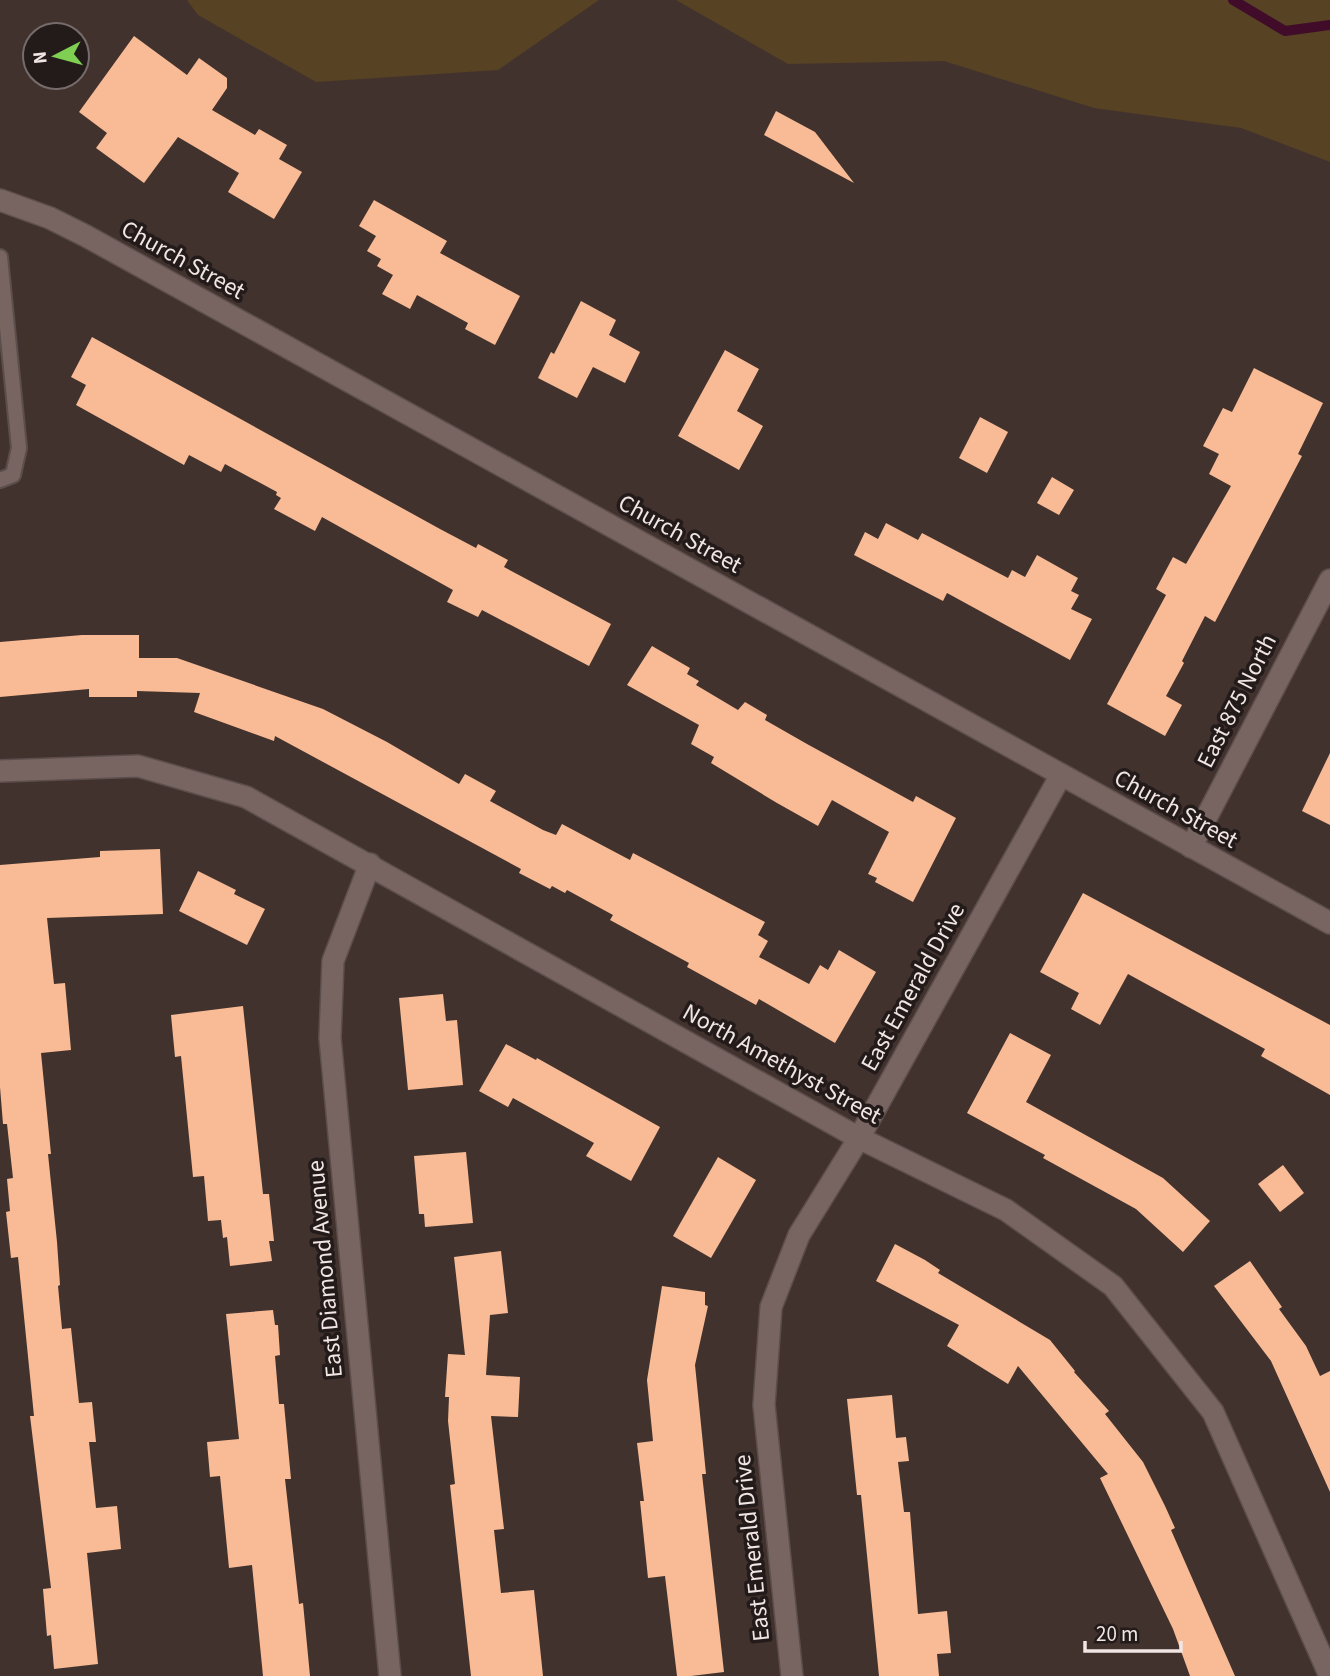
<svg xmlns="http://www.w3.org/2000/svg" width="1330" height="1676" viewBox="0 0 1330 1676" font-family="'Source Sans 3',sans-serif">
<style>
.green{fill:#574224}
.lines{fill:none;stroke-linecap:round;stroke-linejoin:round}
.stream{stroke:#400c29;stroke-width:10}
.building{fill:#f8bb95}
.lane-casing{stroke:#5c4e4c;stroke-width:18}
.street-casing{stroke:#5c4e4c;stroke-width:24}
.secondary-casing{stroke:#5c4e4c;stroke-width:24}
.lane{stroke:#786561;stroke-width:14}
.street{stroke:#786561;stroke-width:21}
.secondary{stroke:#786561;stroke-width:21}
.labels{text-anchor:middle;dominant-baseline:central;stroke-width:7;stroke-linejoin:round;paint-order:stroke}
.street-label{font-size:24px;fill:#f1e6e4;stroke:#231b1a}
</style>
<rect width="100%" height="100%" fill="#42322e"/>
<g class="green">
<path d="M 187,0 L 599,0 L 498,70 L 316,82 L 198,15 Z"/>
<path d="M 676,0 L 1330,0 L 1330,162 L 1241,128 L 1094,108 L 944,61 L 788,64 Z"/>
</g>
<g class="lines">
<path class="stream" d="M 1233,0 L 1285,31 L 1330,25"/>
</g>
<g class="building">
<path d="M 134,36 L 187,75 L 199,58 L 227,78 L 227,88 L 212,110 L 255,135 L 259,129 L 287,145 L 279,159 L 302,172 L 274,219 L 228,192 L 239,173 L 178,137 L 144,183 L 96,148 L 107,133 L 79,112 Z"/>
<path d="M 776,111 L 815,132 L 854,183 L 764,135 Z"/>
<path d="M 374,200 L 447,241 L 440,253 L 520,296 L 495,345 L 465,329 L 468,323 L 417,295 L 410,309 L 382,294 L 393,275 L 377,266 L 381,259 L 367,251 L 376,236 L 359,226 Z"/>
<path d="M 581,301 L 616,320 L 609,335 L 640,352 L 625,383 L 593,367 L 577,398 L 538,378 L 551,352 L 554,354 Z"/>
<path d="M 92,337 L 440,529 L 476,548 L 478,544 L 508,560 L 504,567 L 611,624 L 589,666 L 482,610 L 478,617 L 447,602 L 453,590 L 322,517 L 315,531 L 274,509 L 281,498 L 276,495 L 277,492 L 225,464 L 221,472 L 189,455 L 184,465 L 76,405 L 86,385 L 71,377 Z"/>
<path d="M 725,350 L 759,369 L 737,411 L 763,426 L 739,470 L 678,436 Z"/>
<path d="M 1254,368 L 1323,403 L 1298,454 L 1302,456 L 1215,622 L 1205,616 L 1182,661 L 1184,663 L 1166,696 L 1182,705 L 1165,736 L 1107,704 L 1166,595 L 1156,589 L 1173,557 L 1186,564 L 1231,486 L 1209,474 L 1219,454 L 1203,446 L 1223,408 L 1232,412 Z"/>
<path d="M 980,417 L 1008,432 L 987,473 L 959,458 Z"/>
<path d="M 1052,477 L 1074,490 L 1059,515 L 1037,503 Z"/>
<path d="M 886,523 L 918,540 L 922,533 L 1008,578 L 1012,570 L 1025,577 L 1037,555 L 1078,578 L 1071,591 L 1079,595 L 1071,609 L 1092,619 L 1070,660 L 947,593 L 943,601 L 854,555 L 865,532 L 878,539 Z"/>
<path d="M 82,635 L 139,635 L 139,658 L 177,658 L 323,709 L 387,742 L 459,784 L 465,774 L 496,791 L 490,801 L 543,830 L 556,835 L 562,824 L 630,860 L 633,853 L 765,922 L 758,935 L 768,941 L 759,957 L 809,984 L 820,965 L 828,970 L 839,950 L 876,972 L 835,1043 L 759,999 L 756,1005 L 687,967 L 689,963 L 610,920 L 613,915 L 567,890 L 565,893 L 552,886 L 550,889 L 519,873 L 521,869 L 275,736 L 274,741 L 194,712 L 200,693 L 137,691 L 137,697 L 89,697 L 89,689 L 0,697 L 0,642 Z"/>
<path d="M 652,646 L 690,668 L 687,674 L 699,681 L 696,685 L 738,710 L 745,702 L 767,715 L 765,720 L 807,744 L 913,802 L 916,796 L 956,818 L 913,902 L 875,882 L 877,878 L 868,874 L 889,832 L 832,800 L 818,826 L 777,803 L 711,763 L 714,757 L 691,744 L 699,725 L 627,685 Z"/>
<path d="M 1330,753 L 1330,825 L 1302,811 Z"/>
<path d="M 160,849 L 163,914 L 47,918 L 54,984 L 65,983 L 71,1050 L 41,1053 L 51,1154 L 48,1154 L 57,1242 L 60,1285 L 58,1286 L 62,1329 L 71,1328 L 79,1403 L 92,1402 L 96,1442 L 89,1442 L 96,1508 L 117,1506 L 121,1549 L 87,1553 L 98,1664 L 54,1669 L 51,1635 L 47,1636 L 43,1589 L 51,1588 L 30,1416 L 34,1416 L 18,1257 L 11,1258 L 6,1212 L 10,1211 L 7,1179 L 13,1178 L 7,1124 L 3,1124 L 0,1087 L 0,865 L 100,857 L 100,851 Z"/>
<path d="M 198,871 L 236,890 L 234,894 L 265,909 L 247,945 L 179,911 Z"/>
<path d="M 1083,893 L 1330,1025 L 1330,1095 L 1261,1056 L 1265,1049 L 1128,974 L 1100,1025 L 1071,1009 L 1079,993 L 1040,972 Z"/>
<path d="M 443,994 L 446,1021 L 457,1020 L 463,1085 L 408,1090 L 399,998 Z"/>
<path d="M 243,1006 L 263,1194 L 269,1194 L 274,1241 L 269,1241 L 272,1261 L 230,1266 L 227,1237 L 223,1238 L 221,1220 L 208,1221 L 204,1176 L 193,1177 L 181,1056 L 175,1057 L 171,1015 Z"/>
<path d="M 1010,1033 L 1051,1055 L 1026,1102 L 1163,1178 L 1210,1221 L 1183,1252 L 1136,1209 L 1043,1158 L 1045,1155 L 967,1113 Z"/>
<path d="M 506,1044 L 536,1060 L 537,1058 L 660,1127 L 631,1181 L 586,1156 L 594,1143 L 513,1098 L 508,1107 L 479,1091 Z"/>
<path d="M 466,1152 L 473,1223 L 425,1227 L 424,1214 L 419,1214 L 414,1156 Z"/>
<path d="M 718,1157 L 756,1180 L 711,1258 L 673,1236 Z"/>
<path d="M 1283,1165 L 1304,1193 L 1280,1212 L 1258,1184 Z"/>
<path d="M 895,1244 L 925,1260 L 940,1270 L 938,1273 L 1050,1340 L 1075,1371 L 1074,1372 L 1109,1411 L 1105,1414 L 1143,1462 L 1165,1506 L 1175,1528 L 1171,1530 L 1235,1676 L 1190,1676 L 1173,1629 L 1100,1478 L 1108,1474 L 1018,1366 L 1008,1384 L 947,1346 L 959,1325 L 876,1281 Z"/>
<path d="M 501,1251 L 508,1313 L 490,1315 L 486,1375 L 520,1377 L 518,1417 L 491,1416 L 504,1529 L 494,1530 L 501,1593 L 534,1590 L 543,1676 L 471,1676 L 450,1485 L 455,1484 L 448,1421 L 449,1397 L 445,1397 L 448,1354 L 465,1355 L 454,1257 Z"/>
<path d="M 1250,1261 L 1282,1307 L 1279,1309 L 1306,1346 L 1320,1376 L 1330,1371 L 1330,1492 L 1271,1361 L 1214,1286 Z"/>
<path d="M 662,1286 L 705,1292 L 705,1305 L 708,1306 L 695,1365 L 706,1474 L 702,1474 L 724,1672 L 691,1676 L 677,1676 L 665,1576 L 648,1578 L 640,1501 L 644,1501 L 637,1443 L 653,1441 L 647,1380 Z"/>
<path d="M 273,1310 L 275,1325 L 278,1325 L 280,1355 L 275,1356 L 279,1404 L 284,1404 L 291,1479 L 285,1479 L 299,1604 L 303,1603 L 310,1676 L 263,1676 L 252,1565 L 229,1568 L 220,1476 L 210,1477 L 207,1442 L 239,1439 L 226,1314 Z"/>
<path d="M 892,1395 L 896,1438 L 906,1437 L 909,1461 L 898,1462 L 904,1512 L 910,1512 L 918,1614 L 947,1611 L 951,1653 L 937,1654 L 939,1676 L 879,1676 L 861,1495 L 857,1495 L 847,1399 Z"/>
</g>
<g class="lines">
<g class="lane-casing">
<path id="lane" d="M 0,257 L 19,448 L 13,475 L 0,480"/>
</g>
<g class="street-casing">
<g id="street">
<path d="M 0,771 L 138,766 L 246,797 L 859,1138 L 1006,1210 L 1113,1286 L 1213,1412 L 1330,1676"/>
<path d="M 1191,847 L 1330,580"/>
<path d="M 370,864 L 333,961 L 330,1038 L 390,1676"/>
<path d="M 792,1676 L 764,1405 L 771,1307 L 799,1235 L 859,1138 L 1061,775"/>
</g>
</g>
<g class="secondary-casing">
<path id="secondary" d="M 0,200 L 50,218 L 86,236 L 1330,923"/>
</g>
<use href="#lane" class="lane"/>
<use href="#street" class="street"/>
<use href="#secondary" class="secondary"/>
</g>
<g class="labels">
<g class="street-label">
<text transform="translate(183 260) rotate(29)">Church Street</text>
<text transform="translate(680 534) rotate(29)">Church Street</text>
<text transform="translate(1237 701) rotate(-63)">East 875 North</text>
<text transform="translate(1176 809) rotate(29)">Church Street</text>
<text transform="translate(913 987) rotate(-61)">East Emerald Drive</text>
<text transform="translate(782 1064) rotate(29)">North Amethyst Street</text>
<text transform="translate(325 1269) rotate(-95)">East Diamond Avenue</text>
<text transform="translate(752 1548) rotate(-96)">East Emerald Drive</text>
</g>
</g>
<g transform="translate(56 56) rotate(264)"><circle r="33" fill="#231b1a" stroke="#756c6b" stroke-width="2"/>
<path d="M0-5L12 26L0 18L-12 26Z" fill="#7fd052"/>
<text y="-10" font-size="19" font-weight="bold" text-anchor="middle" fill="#f1e6e4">N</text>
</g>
<path d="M1085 1641v10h96v-10" fill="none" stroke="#f1e6e4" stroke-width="3.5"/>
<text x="1096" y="1641" font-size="21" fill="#f1e6e4" stroke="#231b1a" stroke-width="5" paint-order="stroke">20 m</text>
</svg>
